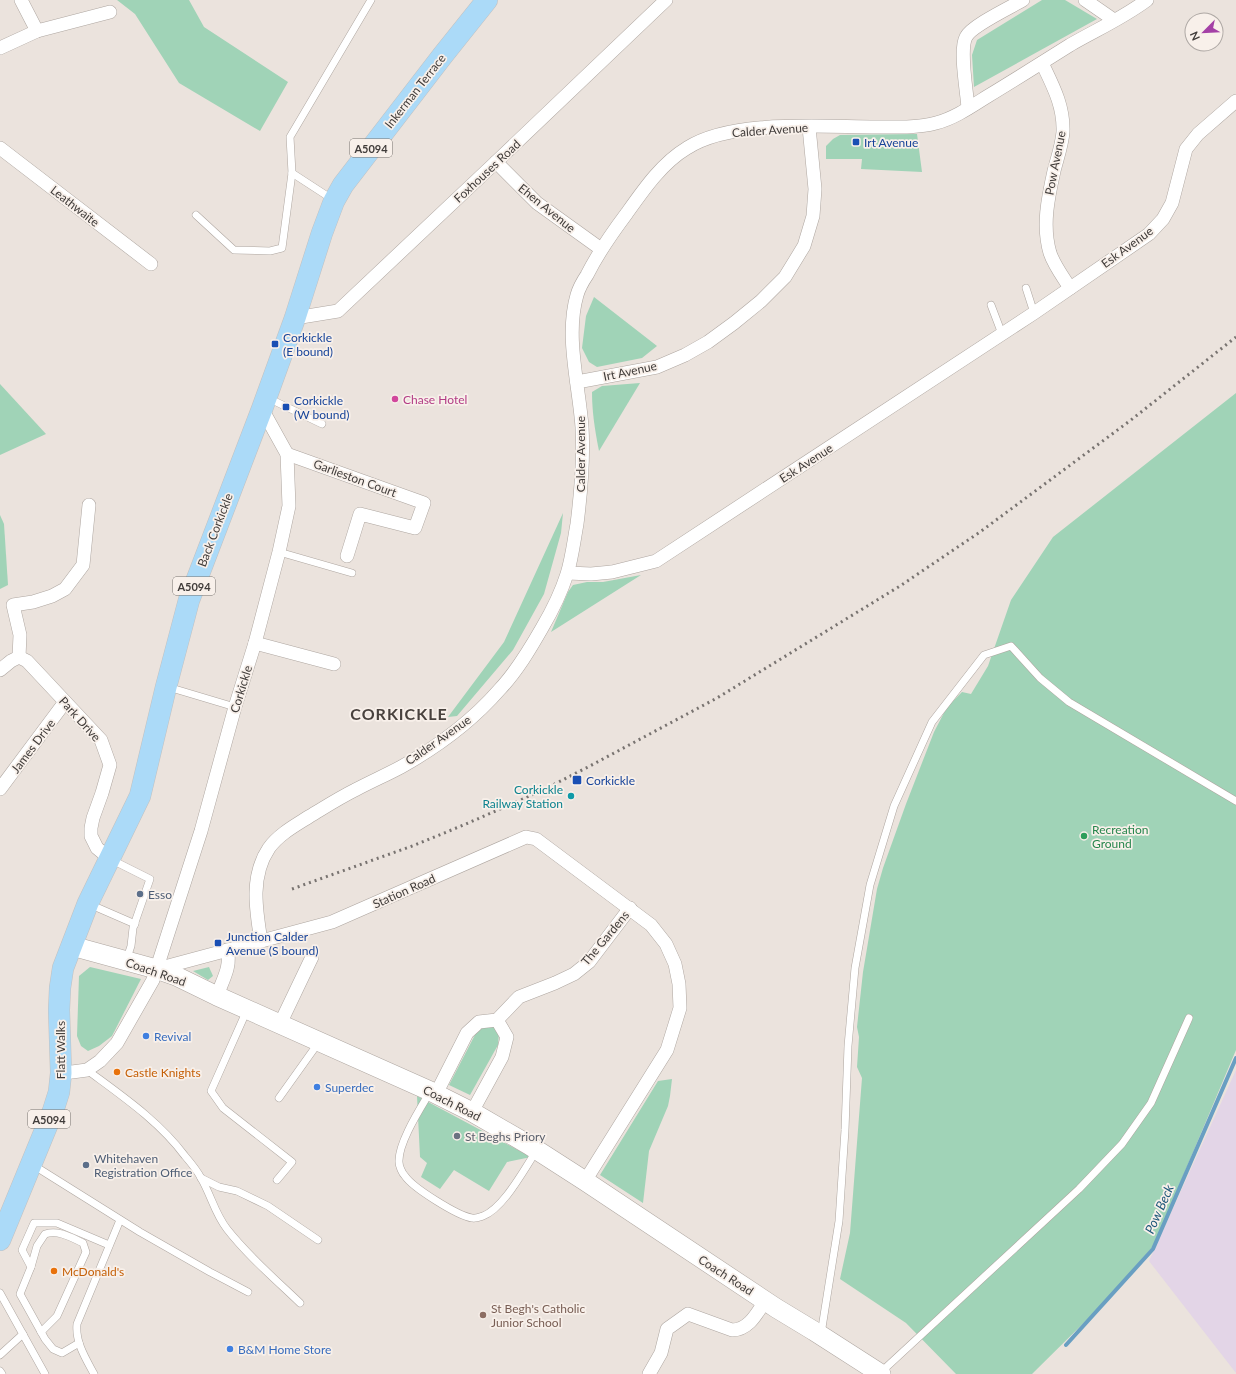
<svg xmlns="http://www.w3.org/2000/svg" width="1236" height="1374" viewBox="0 0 1236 1374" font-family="Lato,sans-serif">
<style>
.industrial{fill:#e3d5e7}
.green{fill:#a0d3b7}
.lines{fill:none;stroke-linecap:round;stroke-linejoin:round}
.stream{stroke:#699fc2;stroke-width:4}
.lane-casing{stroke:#aea6a0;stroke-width:8}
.street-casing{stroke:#aea6a0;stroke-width:14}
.secondary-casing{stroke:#aea6a0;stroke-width:20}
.primary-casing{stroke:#c2c1c0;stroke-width:22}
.lane{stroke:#fff;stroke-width:7}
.street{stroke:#fff;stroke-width:13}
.secondary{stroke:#fff;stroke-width:19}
.primary{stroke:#abdaf8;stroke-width:21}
.rail{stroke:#787370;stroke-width:3;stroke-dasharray:2 4;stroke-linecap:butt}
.transit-dot{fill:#1a4fb4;stroke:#f8f0ea;stroke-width:1.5}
.hotel-dot{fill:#d1479c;stroke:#f8f0ea;stroke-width:1.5}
.culture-dot{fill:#0f9aa8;stroke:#f8f0ea;stroke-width:1.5}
.leisure-dot{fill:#2e9e5b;stroke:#f8f0ea;stroke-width:1.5}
.service-dot{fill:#5c6f8a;stroke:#f8f0ea;stroke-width:1.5}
.shop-dot{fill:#3f7fe0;stroke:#f8f0ea;stroke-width:1.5}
.food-dot{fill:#e8710a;stroke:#f8f0ea;stroke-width:1.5}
.worship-dot{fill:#6b7280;stroke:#f8f0ea;stroke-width:1.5}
.education-dot{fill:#8d6e63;stroke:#f8f0ea;stroke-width:1.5}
.labels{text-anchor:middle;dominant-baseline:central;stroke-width:3.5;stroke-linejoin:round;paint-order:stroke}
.shield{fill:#f8f0ea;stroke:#77726f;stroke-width:1}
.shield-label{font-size:11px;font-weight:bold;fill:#403c3a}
.street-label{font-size:12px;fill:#403c3a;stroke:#f8f0ea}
.transit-label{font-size:12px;fill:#164399;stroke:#f8f0ea;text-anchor:start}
.hotel-label{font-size:12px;fill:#b23c85;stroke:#f8f0ea;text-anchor:start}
.culture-label{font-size:12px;fill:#0d838f;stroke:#f8f0ea;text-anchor:end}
.leisure-label{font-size:12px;fill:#27864d;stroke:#f8f0ea;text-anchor:start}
.service-label{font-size:12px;fill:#4e5e75;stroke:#f8f0ea;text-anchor:start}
.shop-label{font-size:12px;fill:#366cbe;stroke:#f8f0ea;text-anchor:start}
.food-label{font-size:12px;fill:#c56008;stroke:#f8f0ea;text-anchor:start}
.worship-label{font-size:12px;fill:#5b616d;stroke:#f8f0ea;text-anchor:start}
.education-label{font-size:12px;fill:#785e54;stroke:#f8f0ea;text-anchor:start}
.water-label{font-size:13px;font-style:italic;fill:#1c5679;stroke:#f8f0ea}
.district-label{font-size:16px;font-weight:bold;letter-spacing:1px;fill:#49423e;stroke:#f8f0ea}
</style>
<rect width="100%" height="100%" fill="#ebe3dd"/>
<path class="industrial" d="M 1236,1070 L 1236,1373 L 1149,1261 Z"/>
<g class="green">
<path d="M 117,0 L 189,0 L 204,27 L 288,82 L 260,131 L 179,83 L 135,14 Z"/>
<path d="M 1042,0 L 1065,0 L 1097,19 L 974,87 L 972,55 L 977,40 Z"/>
<path d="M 917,134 L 922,172 L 861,169 L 862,159 L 826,159 L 826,146 L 833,139 L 840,135 Z"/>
<path d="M 594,297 L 657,346 L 642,358 L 597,367 L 589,362 L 582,348 L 586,316 Z"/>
<path d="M 640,383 L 599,451 C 595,431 592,412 592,392 L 602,386 Z"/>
<path d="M 0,384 L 46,434 L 0,455 Z"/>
<path d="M 1236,393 L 1236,1050 L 1154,1245 L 1118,1289 L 1032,1374 L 956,1374 L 906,1323 L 840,1279 L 850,1233 L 862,1078 L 857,1067 L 859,1037 L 857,1027 L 863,972 L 877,889 L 883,868 L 906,804 L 934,732 L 947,707 L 962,692 L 971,694 L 988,666 L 1011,600 L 1053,537 Z"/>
<path d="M 563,513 L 561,533 L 544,594 L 513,650 L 457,716 L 448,717 L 504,642 Z"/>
<path d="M 0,515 L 4,524 L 8,585 L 0,589 Z"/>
<path d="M 641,575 L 551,632 L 568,592 L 573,585 L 587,582 L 603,582 Z"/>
<path d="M 90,967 L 141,979 L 112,1036 L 99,1046 L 88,1051 L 81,1046 L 77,1036 L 79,976 Z"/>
<path d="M 209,967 L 213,976 L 208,980 L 193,971 Z"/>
<path d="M 487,1025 L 495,1025 L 499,1033 L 498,1045 L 470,1095 L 449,1085 L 477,1031 Z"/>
<path d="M 672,1079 L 670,1096 L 668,1106 L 649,1151 L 643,1203 L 600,1175 L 658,1081 Z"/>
<path d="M 417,1096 L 531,1157 L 507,1162 L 489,1191 L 454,1170 L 440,1189 L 421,1177 L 427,1163 L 420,1157 Z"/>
</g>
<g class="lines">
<path class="stream" d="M 1066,1345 L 1153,1249 L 1236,1058"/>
<g class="lane-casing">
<g id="lane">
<path d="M 292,173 L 332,199"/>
<path d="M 196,215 L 234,250 L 270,251 L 282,248 L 292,173 L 290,137 L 371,0"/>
<path d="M 1026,288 L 1034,313"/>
<path d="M 991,305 L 1002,334"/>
<path d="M 268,398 L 322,424"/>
<path d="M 279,552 L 352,573"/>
<path d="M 168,687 L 235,707"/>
<path d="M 112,860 L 150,879 L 133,928 L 131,946 L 126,961"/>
<path d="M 89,904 L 135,924"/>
<path d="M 247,1010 L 211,1091 L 223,1108 L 292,1162 L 277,1180"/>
<path d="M 87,1070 C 122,1096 159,1121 185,1156 C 191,1163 197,1170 201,1178 C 211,1195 215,1214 227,1229 C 248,1256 275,1279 300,1303"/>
<path d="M 430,1092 C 420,1109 398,1143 399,1162 C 399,1166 402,1173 405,1176 C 413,1188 458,1216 472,1218 C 475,1219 480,1217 483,1216 C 504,1208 524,1169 537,1150"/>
<path d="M 279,1098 L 319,1042"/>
<path d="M 33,1165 L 140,1232 L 210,1272 L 248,1292"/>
<path d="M 201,1178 L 219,1187 L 237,1191 L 268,1206 L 318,1240"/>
<path d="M 31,1267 L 37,1246 L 45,1234 C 59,1230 70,1237 83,1243 L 86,1252 L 57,1316 L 41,1332"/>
<path d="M 0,1293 L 45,1374"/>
<path d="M 821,1334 L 839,1221 L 845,1130 L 848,1046 L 855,968 L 870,885 L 894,806 L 932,722 L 984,655 L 1011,646 L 1040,678 L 1069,702 L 1236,801"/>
<path d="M 79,1343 L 62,1353 L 53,1349 L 45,1339 L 20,1294 L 31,1267 L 22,1250 L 34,1223 L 57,1223 L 109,1245"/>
<path d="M 0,1355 L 23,1334"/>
<path d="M 0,1371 L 2,1374"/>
<path d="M 880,1373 L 1079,1189 L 1122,1144 L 1151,1103 L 1189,1018"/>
<path d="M 94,1374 C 86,1359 75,1342 77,1324 L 120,1220"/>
</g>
</g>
<g class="street-casing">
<g id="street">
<path d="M 21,0 L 37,31"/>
<path d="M 1085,0 L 1114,20"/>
<path d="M 0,48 L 37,31 L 110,12"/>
<path d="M 1042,63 C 1053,86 1064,106 1063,132 C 1062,145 1057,159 1054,171 C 1048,198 1042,226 1050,253 C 1054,265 1063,277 1070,288"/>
<path d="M 968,108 C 967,92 959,50 966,37 C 971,26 1011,7 1023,0"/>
<path d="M 0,148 L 151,264"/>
<path d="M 496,162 L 537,203 L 601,249"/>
<path d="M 295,318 L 338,311 L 496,162 L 666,0"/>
<path d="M 577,382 L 657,367 L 685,355 L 708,342 L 734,323 L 761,301 L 785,277 L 804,246 L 813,216 L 815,189 L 809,127"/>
<path d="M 287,454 L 424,503 L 415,528 L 360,514 L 347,556"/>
<path d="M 568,573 L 591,574 L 612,572 L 656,561 L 1034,313 L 1149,234 L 1163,219 L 1172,203 L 1186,149 L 1198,134 L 1236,101"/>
<path d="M 255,643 L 334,664"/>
<path d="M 19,657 L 20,635 L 13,605 L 33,602 L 52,596 L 65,589 L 83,565 L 89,505"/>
<path d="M 0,670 L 11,661 L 19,657 L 27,661 L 101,740 L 110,765 L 102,793 L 93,818 L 91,828 L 91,836 L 97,848 L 109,858"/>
<path d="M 0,789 L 65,702"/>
<path d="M 261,941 C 256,910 250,876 269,848 C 279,834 296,825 310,816 C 325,807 339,798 355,790 C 370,782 386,775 401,767 C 437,747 473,720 500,689 C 517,671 530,649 542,628 C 552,611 561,593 567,574 C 572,558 574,540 577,524 C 581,492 584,459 582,427 C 579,385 565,336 577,295 C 579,288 583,281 587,275 C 598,253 612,233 627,213 C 644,189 662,163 687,148 C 732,119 823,127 876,127 C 896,127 917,128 936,123 C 955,118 972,106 988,96 C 1016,79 1043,62 1070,45 C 1096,30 1123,18 1147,0"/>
<path d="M 157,969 L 332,922 L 526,837 L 536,839 L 651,925 L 666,944 L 675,964 L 679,984 L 680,1008 L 667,1050 L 585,1181"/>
<path d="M 217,996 C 222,981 232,966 227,950"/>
<path d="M 280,1024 L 312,957"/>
<path d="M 61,1073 L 72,1072 L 87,1070 L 100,1061 L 117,1043 L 153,980 L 201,831 L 235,707 L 255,643 L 279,552 L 289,506 L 287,454 L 262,409"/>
<path d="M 436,1094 L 467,1033 L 479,1022 L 497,1020 L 519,997 L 555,983 L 574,974 L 589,962 L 630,908"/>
<path d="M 472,1112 L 502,1057 L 507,1037 L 497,1020"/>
<path d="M 649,1374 L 661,1353 L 667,1329 L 688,1314 L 732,1330 C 749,1330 757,1313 765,1301"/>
</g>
</g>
<g class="secondary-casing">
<path id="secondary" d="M 72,946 L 156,969 L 176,976 L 217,996 L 430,1091 L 472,1112 L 529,1145 L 585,1181 L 776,1308 L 814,1331 L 881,1374"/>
</g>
<g class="primary-casing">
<path id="primary" d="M 0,1240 L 53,1111 L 59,1092 L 61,1073 L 59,1010 L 60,988 L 63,968 L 88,903 L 140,796 L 166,687 L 189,600 L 262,409 L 295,318 L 322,233 L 334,201 L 343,185 L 443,55 L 487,0"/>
</g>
<use href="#lane" class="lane"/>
<use href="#street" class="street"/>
<use href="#secondary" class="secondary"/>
<use href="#primary" class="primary"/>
<path class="rail" d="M 292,889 L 415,845 L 466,824 L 541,791 L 588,767 L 717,698 L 900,586 L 980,532 L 1131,420 L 1236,337"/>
</g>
<g class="transit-dot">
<rect x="852" y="138" width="8" height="8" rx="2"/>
<rect x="271" y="340" width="8" height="8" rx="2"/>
<rect x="282" y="403" width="8" height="8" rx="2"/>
<rect x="572" y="775" width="10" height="10" rx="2"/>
<rect x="214" y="939" width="8" height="8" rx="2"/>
</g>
<circle class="hotel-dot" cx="395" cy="399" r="4"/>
<circle class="culture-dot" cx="571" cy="796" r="4"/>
<circle class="leisure-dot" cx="1084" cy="836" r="4"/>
<g class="service-dot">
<circle cx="140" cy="894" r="4"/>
<circle cx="86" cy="1165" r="4"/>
</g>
<g class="shop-dot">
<circle cx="146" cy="1036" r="4"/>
<circle cx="317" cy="1087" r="4"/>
<circle cx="230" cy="1349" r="4"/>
</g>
<g class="food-dot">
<circle cx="117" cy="1072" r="4"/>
<circle cx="54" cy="1271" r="4"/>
</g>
<circle class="worship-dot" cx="457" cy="1136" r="4"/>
<circle class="education-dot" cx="483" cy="1315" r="4"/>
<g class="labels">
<g class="shield">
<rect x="350" y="139" width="42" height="18" rx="3"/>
<rect x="173" y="577" width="42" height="18" rx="3"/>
<rect x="28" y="1110" width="42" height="18" rx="3"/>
</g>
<g class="shield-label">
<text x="371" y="148">A5094</text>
<text x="194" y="586">A5094</text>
<text x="49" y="1119">A5094</text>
</g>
<g class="street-label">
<text transform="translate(415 91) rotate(-52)">Inkerman Terrace</text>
<text transform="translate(770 130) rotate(-4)">Calder Avenue</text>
<text transform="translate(1055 163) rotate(-79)">Pow Avenue</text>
<text transform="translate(487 171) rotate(-43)">Foxhouses Road</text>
<text transform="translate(75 206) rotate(38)">Leathwaite</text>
<text transform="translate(547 208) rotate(39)">Ehen Avenue</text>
<text transform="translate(1127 247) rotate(-36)">Esk Avenue</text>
<text transform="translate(630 371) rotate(-12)">Irt Avenue</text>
<text transform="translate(580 454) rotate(-90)">Calder Avenue</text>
<text transform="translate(806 463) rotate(-33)">Esk Avenue</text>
<text transform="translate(355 478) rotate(20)">Garlieston Court</text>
<text transform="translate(215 530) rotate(-69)">Back Corkickle</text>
<text transform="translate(241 689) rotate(-73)">Corkickle</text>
<text transform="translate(80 719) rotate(48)">Park Drive</text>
<text transform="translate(438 740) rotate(-35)">Calder Avenue</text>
<text transform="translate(33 746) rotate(-53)">James Drive</text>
<text transform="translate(404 891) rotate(-24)">Station Road</text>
<text transform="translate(605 938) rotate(-50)">The Gardens</text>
<text transform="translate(156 972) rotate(19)">Coach Road</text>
<text transform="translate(60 1050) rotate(-90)">Flatt Walks</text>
<text transform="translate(452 1103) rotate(27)">Coach Road</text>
<text transform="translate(726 1275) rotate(33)">Coach Road</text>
</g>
<g class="transit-label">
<text x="864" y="142">Irt Avenue</text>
<text x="283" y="337">Corkickle<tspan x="283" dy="14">(E bound)</tspan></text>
<text x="294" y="400">Corkickle<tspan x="294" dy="14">(W bound)</tspan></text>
<text x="586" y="780">Corkickle</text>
<text x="226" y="936">Junction Calder<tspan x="226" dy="14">Avenue (S bound)</tspan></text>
</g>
<g class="hotel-label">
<text x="403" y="399">Chase Hotel</text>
</g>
<g class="culture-label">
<text x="563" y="789">Corkickle<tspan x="563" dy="14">Railway Station</tspan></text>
</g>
<g class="leisure-label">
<text x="1092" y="829">Recreation<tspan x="1092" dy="14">Ground</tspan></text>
</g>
<g class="service-label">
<text x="148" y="894">Esso</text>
<text x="94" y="1158">Whitehaven<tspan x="94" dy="14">Registration Office</tspan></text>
</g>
<g class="shop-label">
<text x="154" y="1036">Revival</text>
<text x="325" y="1087">Superdec</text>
<text x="238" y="1349">B&amp;M Home Store</text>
</g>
<g class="food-label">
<text x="125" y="1072">Castle Knights</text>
<text x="62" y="1271">McDonald's</text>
</g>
<g class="worship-label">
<text x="465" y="1136">St Beghs Priory</text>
</g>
<g class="education-label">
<text x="491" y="1308">St Begh's Catholic<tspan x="491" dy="14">Junior School</tspan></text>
</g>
<g class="water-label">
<text transform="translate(1159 1209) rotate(-66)">Pow Beck</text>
</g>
<g class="district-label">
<text x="399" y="713">CORKICKLE</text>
</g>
</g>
<g transform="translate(1204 32) rotate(246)"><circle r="19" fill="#f8f0ea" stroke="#aea8a4"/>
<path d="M0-3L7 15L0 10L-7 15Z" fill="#a440a6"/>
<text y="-6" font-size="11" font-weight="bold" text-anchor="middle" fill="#403c3a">N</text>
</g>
</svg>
